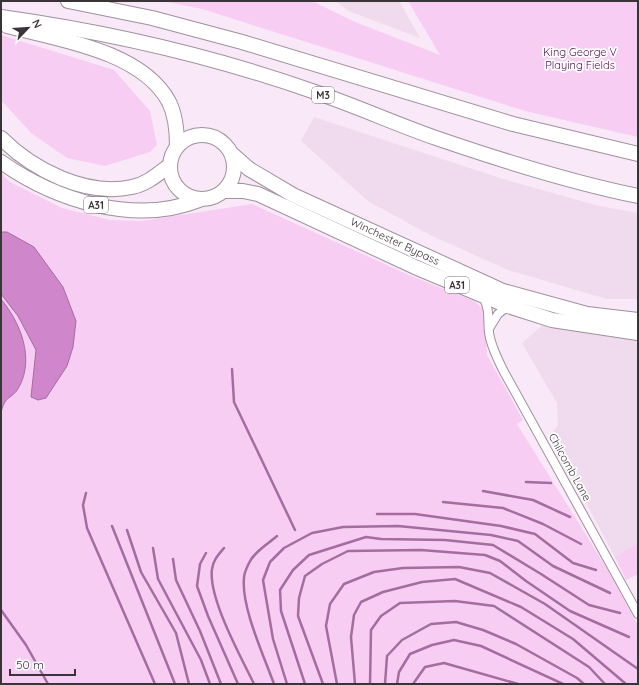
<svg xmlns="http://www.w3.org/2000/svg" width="639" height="685" viewBox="0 0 639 685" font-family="Quicksand,sans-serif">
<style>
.built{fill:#f0daed}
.green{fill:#f8cdf3}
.water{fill:#d086cb;stroke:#a36d9f}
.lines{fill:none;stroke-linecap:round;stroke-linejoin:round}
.stream{stroke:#a36d9f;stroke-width:2.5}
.street-casing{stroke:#9f909e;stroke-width:10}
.highway-casing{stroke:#9f909e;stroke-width:16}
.street{stroke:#fff;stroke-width:8}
.highway{stroke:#fff;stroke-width:14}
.labels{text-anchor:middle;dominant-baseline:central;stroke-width:3.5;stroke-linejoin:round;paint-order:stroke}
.shield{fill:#fff;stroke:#757174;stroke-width:1}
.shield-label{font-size:10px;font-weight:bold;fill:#3a3439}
.park-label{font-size:11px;fill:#520f50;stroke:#fff}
.street-label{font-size:11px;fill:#3a3439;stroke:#fff}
</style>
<rect width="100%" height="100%" fill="#f9e8f7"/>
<g class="built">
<path d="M 335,1 L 399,1 L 420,38 L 349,11 Z"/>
<path d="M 314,117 L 503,179 L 599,206 L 638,213 L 638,299 L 607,299 L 508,270 L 428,234 L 368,201 L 301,141 Z"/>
<path d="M 545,323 L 638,338 L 638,543 L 615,557 L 550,436 L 558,425 L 557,403 L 522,343 Z"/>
</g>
<g class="green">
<path d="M 162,1 L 312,1 L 355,22 L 440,55 L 408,1 L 638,1 L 638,137 L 525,111 L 202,9 Z"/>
<path d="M 1,35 L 114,70 L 150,111 L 157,145 L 150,152 L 105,166 L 67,158 L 31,133 L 1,100 Z"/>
<path d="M 1,173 L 10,182 L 62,208 L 110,220 L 142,221 L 252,204 L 411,276 L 474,301 L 484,310 L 487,355 L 523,420 L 517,424 L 606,567 L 638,625 L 638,684 L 1,684 Z"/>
<path d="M 638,543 L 638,574 L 626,580 L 615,557 Z"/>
</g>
<g class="water">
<path d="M 1,232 L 7,232 L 34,247 L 63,287 L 76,321 L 73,347 L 67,366 L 46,398 L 38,400 L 31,397 L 36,350 L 18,316 L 1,294 Z"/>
<path d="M 1,299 C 20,322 35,358 19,387 C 12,400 5,394 1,413 Z"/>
</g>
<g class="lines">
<g class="stream">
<path d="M 232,369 L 234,402 L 295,530"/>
<path d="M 526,482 L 551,483"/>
<path d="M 483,491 L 533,500 L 570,517"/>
<path d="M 86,493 L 83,505 L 87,528 L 155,684"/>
<path d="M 443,502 L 503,508 L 543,524 L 581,544"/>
<path d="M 377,514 L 415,514 L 501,526 L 535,534 L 573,563 L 596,570"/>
<path d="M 112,526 L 175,684"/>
<path d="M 127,530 L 141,572 L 176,633 L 189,684"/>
<path d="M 153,548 L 158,579 L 201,660 L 210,684"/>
<path d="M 224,548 C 219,554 213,560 212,569 C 208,598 241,657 254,684"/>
<path d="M 206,553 L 200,564 L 197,586 L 208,616 L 238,684"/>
<path d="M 173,559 L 176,580 L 200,631 L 221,684"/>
<path d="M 1,610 L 26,645 L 48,684"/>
<path d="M 274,684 C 264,656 241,607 244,578 C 244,574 247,567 249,563 C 254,552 268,544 277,536"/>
<path d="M 287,684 L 273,639 L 263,580 L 270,562 L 284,548 L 312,533 L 343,527 L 398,526 L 491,535 L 518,541 L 553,566 L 610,593"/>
<path d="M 305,684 L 281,611 L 280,590 L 293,570 L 309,555 L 366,537 L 381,539 L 445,540 L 493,545 L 541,574 L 589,605 L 620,613"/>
<path d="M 323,684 L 298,616 L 299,598 L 305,576 L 322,564 L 348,551 L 421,550 L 485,555 L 500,561 L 526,581 L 570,611 L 629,637"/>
<path d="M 337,684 L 326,626 L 330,604 L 344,584 L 374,572 L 403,568 L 459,567 L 490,573 L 545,604 L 638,669"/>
<path d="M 355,684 L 351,637 L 354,615 L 361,602 L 383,592 L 422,582 L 455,579 L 521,607 L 573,639 L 626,684"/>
<path d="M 370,684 L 371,630 L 381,616 L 400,603 L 455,601 L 494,606 L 589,667 L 605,684"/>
<path d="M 385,684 L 387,656 L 402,640 L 431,624 L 456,622 L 483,630 L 516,644 L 577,678 L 584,684"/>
<path d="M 397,684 L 399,672 L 410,654 L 432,645 L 454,640 L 481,646 L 563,684"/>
<path d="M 413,684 L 425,667 L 444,663 L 518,684"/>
</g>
<g class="street-casing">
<g id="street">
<path d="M 483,296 C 492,315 486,321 490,338 C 493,350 498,360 503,370 L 638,614"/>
<path d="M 490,327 L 498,314 L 508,306"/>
</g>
</g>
<g class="highway-casing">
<g id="highway">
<path d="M 68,1 L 152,18 L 242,42 L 513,124 L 638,154"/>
<path d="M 1,17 C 108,32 213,56 315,92 C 356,106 396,124 436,138 C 503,161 569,182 638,196"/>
<path d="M 7,26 C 57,39 142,51 169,102 C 176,116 177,131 177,146"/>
<circle cx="202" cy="167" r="32"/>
<path d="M 1,138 C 33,170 86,197 132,187 C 147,184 158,174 170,165"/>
<path d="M 232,154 L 249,169 L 293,195 L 503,291 L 587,314 L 638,320"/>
<path d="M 1,162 C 55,200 134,226 199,200"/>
<path d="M 224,191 L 243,191 L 258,194 L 415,267 L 508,306 L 552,320 L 638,333"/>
</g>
</g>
<use href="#street" class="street"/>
<use href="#highway" class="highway"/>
</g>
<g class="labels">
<g class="shield">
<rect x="312" y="87" width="22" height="16" rx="3"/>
<rect x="84" y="197" width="24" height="16" rx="3"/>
<rect x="445" y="277" width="24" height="16" rx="3"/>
</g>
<g class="shield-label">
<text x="323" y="95">M3</text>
<text x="96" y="205">A31</text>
<text x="457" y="285">A31</text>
</g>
<g class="park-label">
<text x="580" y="52">King George V<tspan x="580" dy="13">Playing Fields</tspan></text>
</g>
<g class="street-label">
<text transform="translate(395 241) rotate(25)">Winchester Bypass</text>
<text transform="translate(570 467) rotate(61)">Chilcomb Lane</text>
</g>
</g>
<rect width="639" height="685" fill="none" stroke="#3a3439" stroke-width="4"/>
<g transform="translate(28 28) rotate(65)" stroke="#ffffff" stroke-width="3" paint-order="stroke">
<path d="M0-3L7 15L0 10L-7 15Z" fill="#3a3439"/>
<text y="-6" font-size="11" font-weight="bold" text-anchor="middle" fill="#3a3439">N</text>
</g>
<path d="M10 669v6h65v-6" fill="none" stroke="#3a3439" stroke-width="2"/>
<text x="16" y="669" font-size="12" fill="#3a3439" stroke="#ffffff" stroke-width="3" paint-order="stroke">50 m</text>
</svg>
